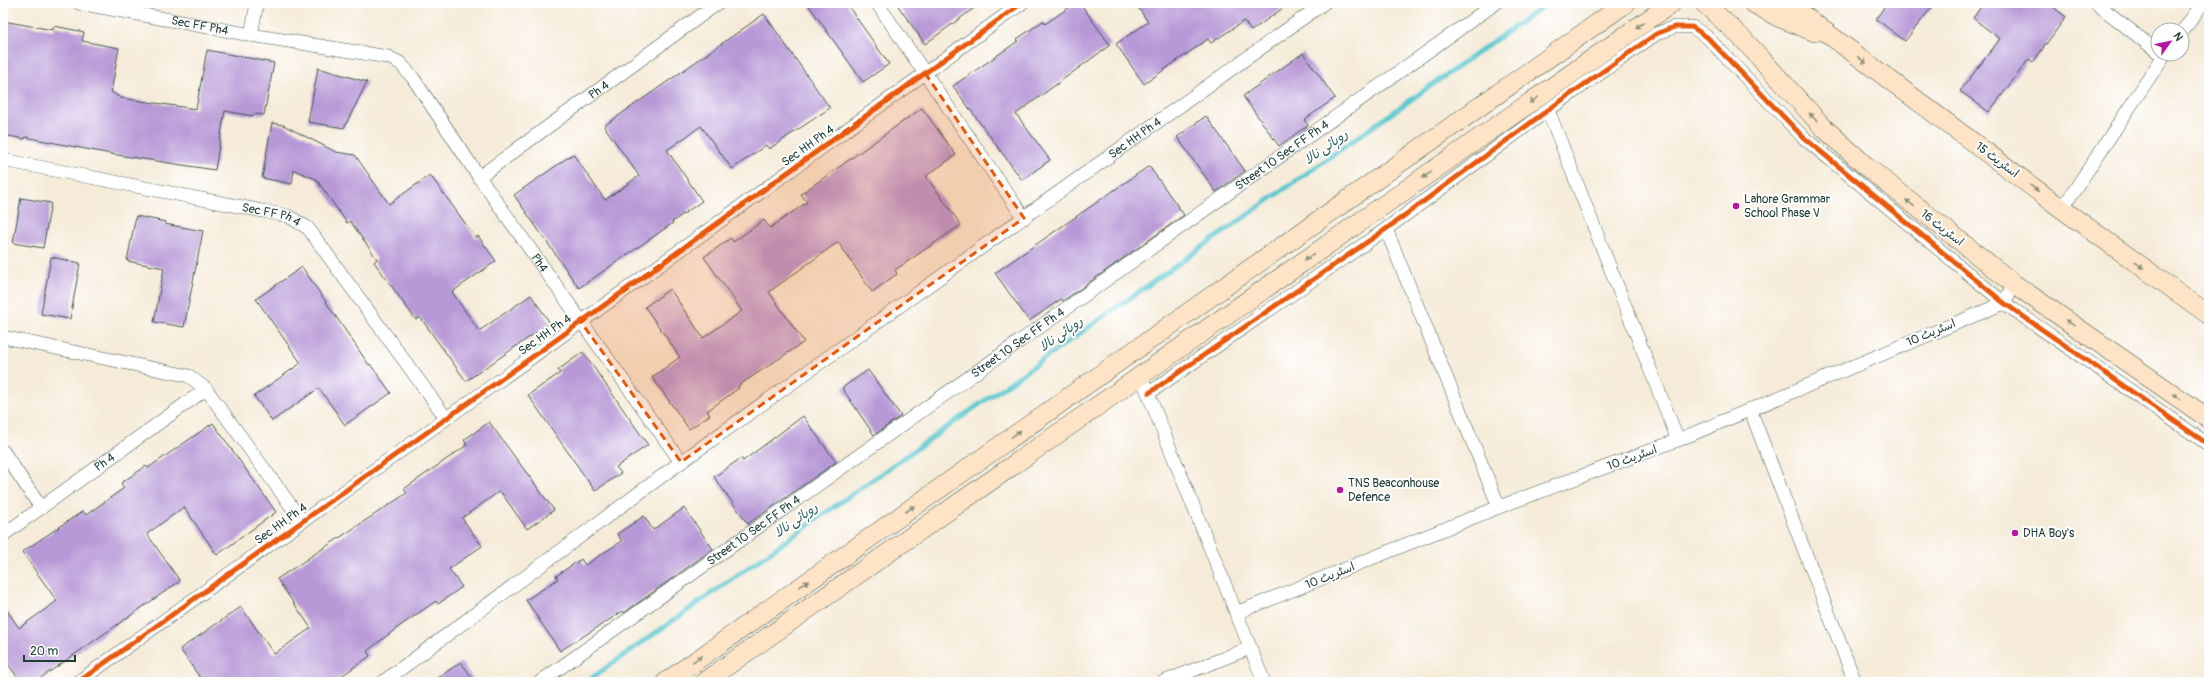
<svg xmlns="http://www.w3.org/2000/svg" width="2212" height="685" viewBox="0 0 2212 685" font-family="Pangolin,'Playpen Sans Arabic',sans-serif">
<style>
.lines{fill:none;stroke-linecap:round;stroke-linejoin:round}
.stream{stroke:#5ac8d0;stroke-width:5}
.building{fill:#b799d7}
.street-casing{stroke:#3f574d;stroke-width:14}
.secondary-casing{stroke:#3f574d;stroke-width:20}
.street{stroke:#fff;stroke-width:13}
.secondary{stroke:#fee4c6;stroke-width:19}
.cycleway-casing{stroke:#fff;stroke-width:8}
.cycleway{stroke:#e8590c;stroke-width:5}
.oneway{fill:#8e907d}
.marked{fill:#e8590c;fill-opacity:0.2;stroke:#e8590c;stroke-width:3;stroke-dasharray:8 5;stroke-linejoin:round}
.poi-dot{fill:#b5179e;stroke:#fff;stroke-width:1.5}
.labels{text-anchor:middle;dominant-baseline:central;stroke-width:4;stroke-linejoin:round;paint-order:stroke}
.street-label{font-size:12px;fill:#1f3d34;stroke:#fff}
.poi-label{font-size:12px;fill:#1f3d34;stroke:#fff;text-anchor:start}
.water-label{font-size:13px;font-style:italic;fill:#2e605b;stroke:#fff}
</style>
<rect width="100%" height="100%" fill="#fff"/>
<filter id="ink" filterUnits="userSpaceOnUse"><feTurbulence type="fractalNoise" baseFrequency=".025" numOctaves="2"/><feDisplacementMap in="SourceGraphic" scale="8" xChannelSelector="R" yChannelSelector="G"/><feConvolveMatrix kernelMatrix="1 2 1 2 8 2 1 2 1" color-interpolation-filters="sRGB"/></filter>
<filter id="wash" filterUnits="userSpaceOnUse"><feTurbulence type="fractalNoise" baseFrequency=".012" numOctaves="4" result="noise"/><feDisplacementMap in="SourceGraphic" scale="16" xChannelSelector="R" yChannelSelector="G"/><feGaussianBlur stdDeviation="0.9" result="paint"/><feColorMatrix in="noise" values="0 0 0 0 0 0 0 0 0 0 0 0 0 0 0 0 0 1.4 0 .05"/><feComposite in="paint" operator="in"/></filter>
<g filter="url(#wash)">
<rect width="100%" height="100%" fill="#f5ebd8"/>
<g class="lines">
<path class="stream" d="M 586,682 L 1548,3"/>
</g>
<g id="blocks">
<g class="building">
<path d="M 807,3 L 846,3 L 889,64 L 863,82 Z"/>
<path d="M 896,3 L 981,3 L 925,44 Z"/>
<path d="M 1076,3 L 1080,3 L 1110,45 L 1016,114 L 1050,160 L 1022,180 L 953,86 L 1018,41 L 1017,39 L 1043,21 L 1045,24 Z"/>
<path d="M 1135,3 L 1290,3 L 1251,31 L 1244,21 L 1211,43 L 1208,39 L 1144,84 L 1116,44 L 1148,22 Z"/>
<path d="M 1887,3 L 1935,3 L 1905,41 L 1876,19 Z"/>
<path d="M 1984,3 L 2048,3 L 2066,17 L 2033,62 L 2029,59 L 1989,112 L 1960,91 L 2000,39 L 1973,18 Z"/>
<path d="M 764,14 L 830,108 L 769,149 L 766,145 L 732,169 L 701,126 L 667,150 L 702,201 L 672,222 L 673,223 L 579,288 L 514,195 L 573,154 L 605,200 L 639,176 L 604,126 Z"/>
<path d="M 3,21 L 53,30 L 54,26 L 84,32 L 82,41 L 119,48 L 111,92 L 121,98 L 196,109 L 207,50 L 274,63 L 264,115 L 254,114 L 253,116 L 225,111 L 215,170 L 111,154 L 25,137 L 25,139 L 3,135 Z"/>
<path d="M 1303,53 L 1335,98 L 1304,120 L 1308,125 L 1279,146 L 1243,96 Z"/>
<path d="M 318,68 L 367,82 L 344,128 L 308,122 Z"/>
<path d="M 922,108 L 956,155 L 926,176 L 961,225 L 895,270 L 897,274 L 872,292 L 838,242 L 769,292 L 804,342 L 738,386 L 739,388 L 707,411 L 710,415 L 689,429 L 652,377 L 680,357 L 645,307 L 670,289 L 703,338 L 742,311 L 704,257 L 731,238 L 733,242 L 764,220 L 770,228 L 807,202 L 801,194 Z"/>
<path d="M 1206,116 L 1245,171 L 1216,192 L 1177,137 Z"/>
<path d="M 272,123 L 283,125 L 336,152 L 355,155 L 389,204 L 430,175 L 476,238 L 478,236 L 496,261 L 452,292 L 479,331 L 531,295 L 550,323 L 466,381 L 420,317 L 416,320 L 374,262 L 377,259 L 350,221 L 347,223 L 316,179 L 294,170 L 292,184 L 262,178 Z"/>
<path d="M 1149,166 L 1184,215 L 1063,301 L 1061,299 L 1029,321 L 995,273 Z"/>
<path d="M 21,198 L 51,203 L 43,248 L 13,243 Z"/>
<path d="M 136,216 L 166,222 L 165,224 L 203,231 L 184,327 L 154,322 L 164,268 L 127,261 Z"/>
<path d="M 51,257 L 80,263 L 70,319 L 41,314 Z"/>
<path d="M 302,267 L 369,365 L 370,364 L 391,393 L 345,425 L 319,388 L 272,421 L 254,396 L 301,363 L 256,299 Z"/>
<path d="M 583,352 L 648,445 L 616,467 L 621,473 L 595,491 L 528,395 L 560,373 L 558,370 Z"/>
<path d="M 868,370 L 901,416 L 874,435 L 842,388 Z"/>
<path d="M 803,416 L 836,462 L 748,524 L 714,477 L 741,458 L 743,461 Z"/>
<path d="M 489,422 L 554,510 L 527,529 L 500,491 L 462,518 L 482,546 L 449,569 L 462,587 L 438,604 L 436,601 L 397,628 L 367,651 L 370,656 L 333,682 L 203,682 L 180,649 L 241,607 L 274,654 L 311,628 L 277,579 L 407,493 L 404,489 L 467,445 L 464,440 Z"/>
<path d="M 213,423 L 276,512 L 217,555 L 184,507 L 147,534 L 180,581 L 35,682 L 21,682 L 3,657 L 3,605 L 19,628 L 57,601 L 22,552 L 83,511 L 86,515 L 124,488 L 121,483 L 146,466 L 148,468 Z"/>
<path d="M 684,508 L 713,549 L 624,613 L 623,611 L 560,651 L 526,600 L 558,579 L 556,576 L 581,559 L 585,565 L 622,541 L 617,534 L 644,516 L 653,530 Z"/>
<path d="M 461,662 L 475,682 L 432,682 Z"/>
</g>
</g>
</g>
<g filter="url(#ink)">
<use href="#blocks" fill-opacity="0" stroke="#3f574d" stroke-width="1"/>
<g class="lines">
<g class="street-casing">
<g id="street">
<path id="s1" d="M 79,3 L 251,35 L 388,57 L 400,63 L 413,78 L 479,177 L 681,462"/>
<path d="M 877,3 L 1024,218"/>
<path d="M 2096,3 L 2158,52"/>
<path d="M 2182,32 L 2203,3"/>
<path d="M 251,35 L 257,3"/>
<path d="M 1548,110 L 1678,440"/>
<path id="s2" d="M 3,160 L 288,216 L 308,228 L 446,418"/>
<path id="s3" d="M 479,177 L 718,3"/>
<path d="M 2062,209 L 2165,54"/>
<path d="M 1386,229 L 1499,507"/>
<path d="M 3,337 L 189,376 L 206,389 L 302,521"/>
<path d="M 1141,376 L 1264,682"/>
<path d="M 1149,393 L 1386,229 L 1548,110 L 1656,34 L 1674,27 L 1692,27 L 1707,37 L 1803,137 L 2004,303 L 2209,445"/>
<path d="M 1750,409 L 1855,682"/>
<path d="M 3,451 L 41,508"/>
<path id="s4" d="M 3,535 L 206,389"/>
<path d="M 1236,613 L 1499,507 L 1678,440 L 2004,303 L 2014,284"/>
<path d="M 78,682 L 581,322 L 1022,3"/>
<path id="s5" d="M 383,682 L 681,462 L 1324,3"/>
<path id="s6" d="M 540,682 L 1496,3"/>
<path d="M 1163,682 L 1250,648"/>
</g>
</g>
<g class="secondary-casing">
<g id="secondary">
<path d="M 1704,3 L 1742,38 L 1824,128 L 1867,167 L 2014,284 L 2209,419"/>
<path d="M 1753,3 L 1778,17 L 1815,32"/>
<path d="M 1787,3 L 2062,209 L 2209,315"/>
<path d="M 666,682 L 1626,3"/>
<path d="M 704,682 L 1672,3"/>
</g>
</g>
<use href="#street" class="street"/>
<use href="#secondary" class="secondary"/>
<g class="cycleway-casing">
<g id="cycleway">
<path d="M 1149,393 L 1386,229 L 1548,110 L 1656,34 L 1674,27 L 1692,27 L 1707,37 L 1803,137 L 2004,303 L 2209,445"/>
<path d="M 78,682 L 581,322 L 1022,3"/>
</g>
</g>
<use href="#cycleway" class="cycleway"/>
</g>
<defs><path id="oneway-solid" d="M-6-.8H1V-3.2L6.5 0L1 3.2V.8H-6Z"/></defs>
<g class="oneway">
<use href="#oneway-solid" transform="translate(1640 25) rotate(145)"/>
<use href="#oneway-solid" transform="translate(1862 60) rotate(37)"/>
<use href="#oneway-solid" transform="translate(1534 100) rotate(145)"/>
<use href="#oneway-solid" transform="translate(1813 117) rotate(-132)"/>
<use href="#oneway-solid" transform="translate(1427 175) rotate(145)"/>
<use href="#oneway-solid" transform="translate(2034 188) rotate(37)"/>
<use href="#oneway-solid" transform="translate(1910 203) rotate(-141)"/>
<use href="#oneway-solid" transform="translate(1309 257) rotate(145)"/>
<use href="#oneway-solid" transform="translate(2139 265) rotate(36)"/>
<use href="#oneway-solid" transform="translate(2070 323) rotate(-145)"/>
<use href="#oneway-solid" transform="translate(2177 397) rotate(-145)"/>
<use href="#oneway-solid" transform="translate(1016 434) rotate(-35)"/>
<use href="#oneway-solid" transform="translate(910 509) rotate(-35)"/>
<use href="#oneway-solid" transform="translate(804 584) rotate(-35)"/>
<use href="#oneway-solid" transform="translate(697 659) rotate(-35)"/>
</g>
</g>
<path class="marked" d="M 925,73 L 1024,218 L 681,462 L 581,322 Z"/>
<g class="poi-dot">
<circle cx="1736" cy="206" r="4"/>
<circle cx="1340" cy="490" r="4"/>
<circle cx="2015" cy="533" r="4"/>
</g>
<g class="labels">
<g class="street-label">
<text stroke="none"><textPath href="#s1" startOffset="123">Sec FF Ph4</textPath></text>
<text stroke="none"><textPath href="#s3" startOffset="148">Ph 4</textPath></text>
<text stroke="none"><textPath href="#s5" startOffset="928">Sec HH Ph 4</textPath></text>
<text transform="translate(808 146) rotate(-36)">Sec HH Ph 4</text>
<text stroke="none"><textPath href="#s6" startOffset="910">Street 10 Sec FF Ph 4</textPath></text>
<text transform="translate(1997 160) rotate(37)">اسٹریٹ 15</text>
<text stroke="none"><textPath href="#s2" startOffset="274">Sec FF Ph 4</textPath></text>
<text transform="translate(1942 228) rotate(38)">اسٹریٹ 16</text>
<text stroke="none"><textPath href="#s1" startOffset="571">Ph4</textPath></text>
<text transform="translate(1931 333) rotate(-23)">اسٹریٹ 10</text>
<text transform="translate(545 335) rotate(-35)">Sec HH Ph 4</text>
<text stroke="none"><textPath href="#s6" startOffset="586">Street 10 Sec FF Ph 4</textPath></text>
<text transform="translate(1632 458) rotate(-20)">اسٹریٹ 10</text>
<text stroke="none"><textPath href="#s4" startOffset="125">Ph 4</textPath></text>
<text transform="translate(281 524) rotate(-36)">Sec HH Ph 4</text>
<text stroke="none"><textPath href="#s6" startOffset="262">Street 10 Sec FF Ph 4</textPath></text>
<text transform="translate(1330 576) rotate(-22)">اسٹریٹ 10</text>
</g>
<g class="poi-label">
<text x="1744" y="199">Lahore Grammar<tspan x="1744" dy="14">School Phase V</tspan></text>
<text x="1348" y="483">TNS Beaconhouse<tspan x="1348" dy="14">Defence</tspan></text>
<text x="2023" y="533">DHA Boy's</text>
</g>
<g class="water-label">
<text transform="translate(1326 147) rotate(-35)">روہائی نالا</text>
<text transform="translate(1061 334) rotate(-35)">روہائی نالا</text>
<text transform="translate(796 520) rotate(-35)">روہائی نالا</text>
</g>
</g>
<rect width="2212" height="685" fill="none" stroke="#fff" stroke-width="16"/>
<g transform="translate(2170 42) rotate(57)"><circle r="19" fill="#ffffff" stroke="#a5b1ae"/>
<path d="M0-3L7 15L0 10L-7 15Z" fill="#b5179e"/>
<text y="-6" font-size="11" font-weight="bold" text-anchor="middle" fill="#1f3d34">N</text>
</g>
<path d="M24 655v6h51v-6" fill="none" stroke="#1f3d34" stroke-width="2"/>
<text x="30" y="655" font-size="12" fill="#1f3d34" stroke="#ffffff" stroke-width="3" paint-order="stroke">20 m</text>
</svg>
